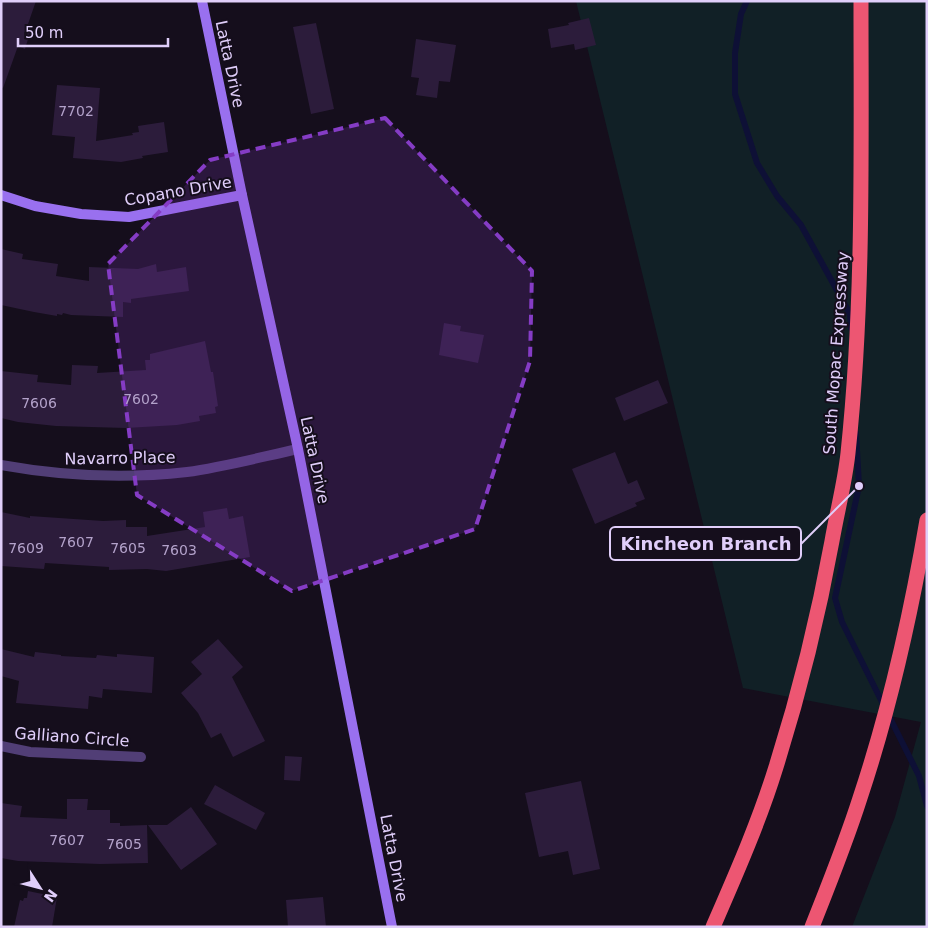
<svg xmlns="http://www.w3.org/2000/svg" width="928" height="928" viewBox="0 0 928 928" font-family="'DejaVu Sans',sans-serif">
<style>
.green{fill:#112026}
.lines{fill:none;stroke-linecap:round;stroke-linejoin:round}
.stream{stroke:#0e1036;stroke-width:6}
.building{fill:#2c1c3b}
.street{stroke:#513e76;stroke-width:10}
.secondary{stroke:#9970ef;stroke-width:10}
.highway{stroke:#ed5672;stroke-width:15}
.marked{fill:#853cc5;fill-opacity:0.2;stroke:#853cc5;stroke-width:4;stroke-dasharray:10 6;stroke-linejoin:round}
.labels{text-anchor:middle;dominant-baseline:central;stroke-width:4;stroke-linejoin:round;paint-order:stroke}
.number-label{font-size:14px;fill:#b3a2ca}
.street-label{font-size:16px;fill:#e0cefa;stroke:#150e1c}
.leader{fill:none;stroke:#e0cefa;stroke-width:2}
.callout-dot{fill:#e0cefa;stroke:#150e1c;stroke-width:2}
.callout{fill:#150e1c;stroke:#e0cefa;stroke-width:2}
.callout-label{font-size:18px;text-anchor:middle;font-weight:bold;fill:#e0cefa}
</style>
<rect width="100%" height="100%" fill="#150e1c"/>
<path class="green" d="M 576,1 L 927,1 L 927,927 L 852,927 L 895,817 L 921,722 L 743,688 Z"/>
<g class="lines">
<g class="stream">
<path d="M 747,1 L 741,14 L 735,53 L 735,94 L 757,163 L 777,196 L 801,225 L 850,314 L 851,328"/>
<path d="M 856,433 L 859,486 L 835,598 L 842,622 L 919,776 L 927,806"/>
</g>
</g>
<g class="building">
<path d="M 1,1 L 36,1 L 28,24 L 32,26 L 25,49 L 18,46 L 3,88 L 1,87 Z"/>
<path d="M 589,18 L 596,45 L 575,50 L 574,44 L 551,48 L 548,29 L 569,25 L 568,23 Z"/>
<path d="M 316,23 L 334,109 L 311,114 L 293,27 Z"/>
<path d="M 416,39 L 456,45 L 450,82 L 439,81 L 437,98 L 416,95 L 419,78 L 411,77 Z"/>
<path d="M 57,85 L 100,88 L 96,141 L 133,135 L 132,133 L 139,132 L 138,126 L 164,122 L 168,152 L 142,156 L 143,158 L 121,162 L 73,158 L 75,137 L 52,135 Z"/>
<path d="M 1,249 L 23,254 L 22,259 L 58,264 L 56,276 L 89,281 L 89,267 L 138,269 L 156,264 L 157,272 L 186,267 L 189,291 L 131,299 L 131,303 L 123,302 L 123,317 L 71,315 L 63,313 L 62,315 L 57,314 L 57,316 L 34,312 L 1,305 Z"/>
<path d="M 444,323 L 461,326 L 460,331 L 484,335 L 478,363 L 439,355 Z"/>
<path d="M 205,341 L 211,372 L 213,372 L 218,406 L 215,407 L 216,413 L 199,416 L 200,421 L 177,425 L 126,428 L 56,426 L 18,422 L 1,418 L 1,371 L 38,375 L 37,382 L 71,385 L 72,365 L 98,366 L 97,373 L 146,370 L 145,360 L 150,360 L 150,354 Z"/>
<path d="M 658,380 L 668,403 L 624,421 L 615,398 Z"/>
<path d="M 615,452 L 628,484 L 637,480 L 645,499 L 635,503 L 637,506 L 595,524 L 572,469 Z"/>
<path d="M 227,508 L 229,519 L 243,516 L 250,557 L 166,571 L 147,569 L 109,570 L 109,567 L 45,563 L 44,569 L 1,566 L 1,512 L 30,518 L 30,516 L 103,521 L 126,520 L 126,527 L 147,527 L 147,536 L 205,527 L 203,512 Z"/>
<path d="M 218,639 L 243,667 L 232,677 L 265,741 L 233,757 L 221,733 L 211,738 L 198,713 L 181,693 L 202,674 L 191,662 Z"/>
<path d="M 1,649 L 34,657 L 35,652 L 61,655 L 61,656 L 96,658 L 97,655 L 117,657 L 117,654 L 154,657 L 152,693 L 103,689 L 102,698 L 89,696 L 88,709 L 16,703 L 19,681 L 1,676 Z"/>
<path d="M 285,756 L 302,757 L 300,781 L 284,780 Z"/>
<path d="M 581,781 L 600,869 L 573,875 L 568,851 L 539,857 L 525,793 Z"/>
<path d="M 215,785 L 265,813 L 256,830 L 204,804 Z"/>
<path d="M 67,799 L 88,799 L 87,810 L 110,810 L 110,823 L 120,823 L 120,826 L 147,825 L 148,863 L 100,864 L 18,861 L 1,858 L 1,803 L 22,806 L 20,817 L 67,819 Z"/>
<path d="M 191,807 L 217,844 L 181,870 L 148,825 L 167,825 Z"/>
<path d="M 28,891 L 57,897 L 52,927 L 14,927 L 20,900 L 23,901 L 24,898 L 27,898 Z"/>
<path d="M 323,897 L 326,927 L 288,927 L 286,900 Z"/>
</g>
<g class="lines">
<g class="street">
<path d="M 1,465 C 62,476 125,479 187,472 C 224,467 261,457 298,449"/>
<path d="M 1,746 L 30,752 L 141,757"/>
</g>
<g class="secondary">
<path d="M 202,1 L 242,195 L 298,449 L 392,927"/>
<path d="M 1,195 L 35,206 L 81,214 L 129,217 L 242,195"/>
</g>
<g class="highway">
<path d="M 713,927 C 736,874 759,822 776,767 C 799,694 818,618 832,541 C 837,512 845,482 848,453 C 864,302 861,152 861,1"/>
<path d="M 812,927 C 829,884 846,842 860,798 C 890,708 911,614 927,520"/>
</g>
</g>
<path class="marked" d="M 385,118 L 532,271 L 530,361 L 475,529 L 292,591 L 137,495 L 108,264 L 210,160 Z"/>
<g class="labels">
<g class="number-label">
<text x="76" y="111">7702</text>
<text x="141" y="399">7602</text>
<text x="39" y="403">7606</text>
<text x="76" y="542">7607</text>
<text x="26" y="548">7609</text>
<text x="128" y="548">7605</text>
<text x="179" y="550">7603</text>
<text x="67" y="840">7607</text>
<text x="124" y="844">7605</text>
</g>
<g class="street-label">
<text transform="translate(230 64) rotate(78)">Latta Drive</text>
<text transform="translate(178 191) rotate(-10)">Copano Drive</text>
<text transform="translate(836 353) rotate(-86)">South Mopac Expressway</text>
<text transform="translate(120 458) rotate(-1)">Navarro Place</text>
<text transform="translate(315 460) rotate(78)">Latta Drive</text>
<text transform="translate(72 737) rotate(4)">Galliano Circle</text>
<text transform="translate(394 858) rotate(79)">Latta Drive</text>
</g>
</g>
<path class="leader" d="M859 486L801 544"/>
<circle class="callout-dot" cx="859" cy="486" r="5"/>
<rect class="callout" x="610" y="527" width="191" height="33" rx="5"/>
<g class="callout-label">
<text x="706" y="550">Kincheon Branch</text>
</g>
<rect width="928" height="928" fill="none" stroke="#e0cefa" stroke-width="5"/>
<g transform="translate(40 888) rotate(126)" stroke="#150e1c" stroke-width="4" paint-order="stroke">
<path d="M0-4L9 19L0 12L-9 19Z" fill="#e0cefa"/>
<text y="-8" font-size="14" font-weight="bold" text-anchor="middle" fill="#e0cefa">N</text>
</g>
<path d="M18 38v8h150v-8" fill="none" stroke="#e0cefa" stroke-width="2.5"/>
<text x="25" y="38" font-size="15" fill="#e0cefa" stroke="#150e1c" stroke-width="4" paint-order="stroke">50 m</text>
</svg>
